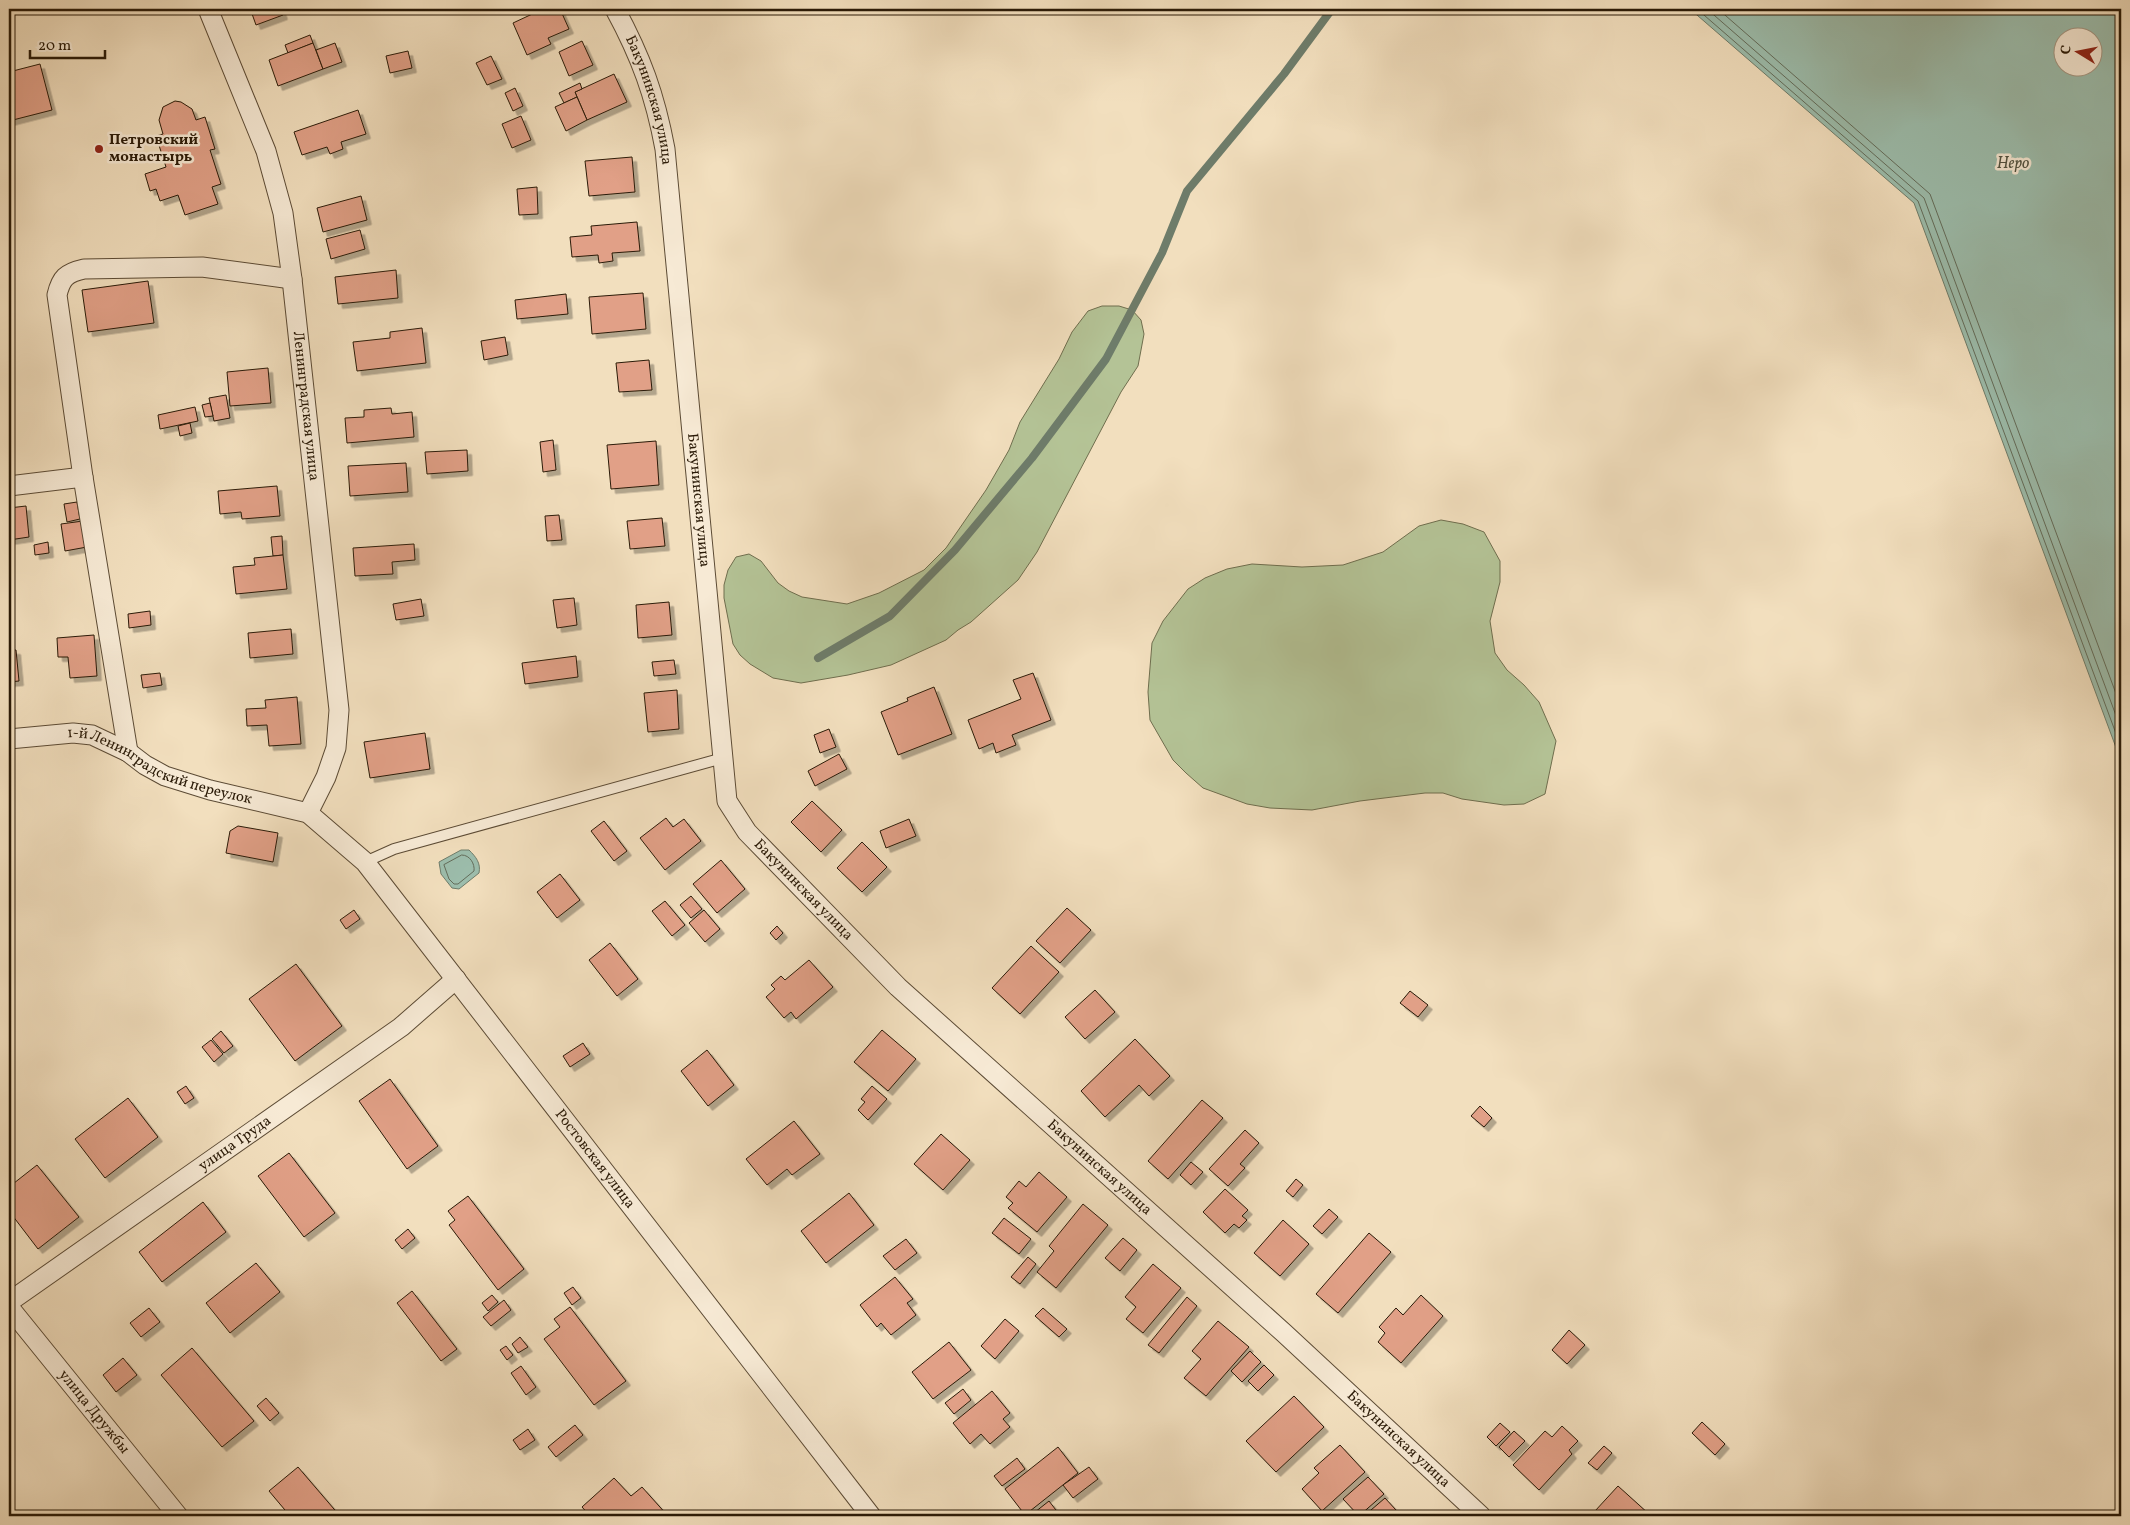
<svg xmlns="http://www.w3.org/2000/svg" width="2130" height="1525" viewBox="0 0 2130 1525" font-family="Vollkorn,serif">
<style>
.green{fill:#b4c396;stroke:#6f6e4e}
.water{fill:#9cbdac;stroke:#6e7c6a;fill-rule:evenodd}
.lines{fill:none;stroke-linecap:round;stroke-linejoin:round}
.shore{stroke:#636c5a;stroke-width:1}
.stream{stroke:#6e7c6a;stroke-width:8}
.building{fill:#e1a087;stroke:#2a1a07;filter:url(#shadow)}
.lane-casing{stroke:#5c4b35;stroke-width:12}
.street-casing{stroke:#5c4b35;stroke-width:21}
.lane{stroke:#f7ead5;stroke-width:10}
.street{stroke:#f7ead5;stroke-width:19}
.poi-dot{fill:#8f2418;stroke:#f7ead5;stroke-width:2}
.labels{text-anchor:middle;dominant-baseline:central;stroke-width:5;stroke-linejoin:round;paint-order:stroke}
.street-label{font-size:15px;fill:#2a1a07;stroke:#f7ead5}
.poi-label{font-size:15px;font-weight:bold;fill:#2a1a07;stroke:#f7ead5;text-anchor:start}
.water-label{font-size:16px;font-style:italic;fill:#525341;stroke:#f7ead5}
</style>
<defs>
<filter id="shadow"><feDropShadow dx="4.5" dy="4.5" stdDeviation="0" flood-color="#0004"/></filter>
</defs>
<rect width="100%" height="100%" fill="#f2dfbe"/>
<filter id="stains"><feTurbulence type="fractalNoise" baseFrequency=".004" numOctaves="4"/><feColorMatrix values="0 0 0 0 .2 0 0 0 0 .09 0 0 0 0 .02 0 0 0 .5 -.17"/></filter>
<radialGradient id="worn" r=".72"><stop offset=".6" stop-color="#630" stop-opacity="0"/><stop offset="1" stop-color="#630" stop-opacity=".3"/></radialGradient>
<g class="green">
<path d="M 1102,306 L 1119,306 L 1132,310 L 1141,320 L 1144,334 L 1138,366 L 1121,392 L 1037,552 L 1018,580 L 971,622 L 958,630 L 946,640 L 891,665 L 848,675 L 801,683 L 773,678 L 750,664 L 740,655 L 733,644 L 724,598 L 724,585 L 728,570 L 736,557 L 749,554 L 761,561 L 778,583 L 789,591 L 802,597 L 847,604 L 879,593 L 924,570 L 946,548 L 986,490 L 1009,450 L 1020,422 L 1059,359 L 1072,332 L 1088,311 Z"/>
<path d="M 1441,520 L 1463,524 L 1484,532 L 1500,561 L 1500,582 L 1490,621 L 1495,653 L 1507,670 L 1524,685 L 1539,702 L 1556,741 L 1545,794 L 1524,804 L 1504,805 L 1462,799 L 1443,793 L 1425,793 L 1360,801 L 1312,810 L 1270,808 L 1247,804 L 1203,788 L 1186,773 L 1173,760 L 1150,720 L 1148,692 L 1152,643 L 1163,621 L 1188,589 L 1205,578 L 1227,569 L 1252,564 L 1302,567 L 1343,565 L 1383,552 L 1419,526 Z"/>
</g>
<g class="water">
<path d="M 1690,9 L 2121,9 L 2121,761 L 1914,203 ZM 2062,38 L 2092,38 L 2092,68 L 2062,68 Z"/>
<path d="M 461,850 L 469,850 C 476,857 481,863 479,873 L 459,889 L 452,888 L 441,874 L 439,862 Z"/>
</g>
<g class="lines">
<g class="shore">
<path d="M 1697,9 L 1918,201 L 2121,747"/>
<path d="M 1707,9 L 1924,198 L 2121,729"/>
<path d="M 1718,9 L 1930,194 L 2121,707"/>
<path d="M 462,855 C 470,855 475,864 474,871 L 458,884 L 454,884 L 449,879 L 444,865 Z"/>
</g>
<path class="stream" d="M 818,658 L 890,616 L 955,550 L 1032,458 L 1106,359 L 1162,253 L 1187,191 L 1284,74 L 1332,9"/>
</g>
<g class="building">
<path d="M 258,9 L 281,9 L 283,15 L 256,25 L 251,11 Z"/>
<path d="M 543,9 L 560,9 L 569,29 L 548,38 L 551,44 L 527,55 L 513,23 Z"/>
<path d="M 310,35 L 313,43 L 288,53 L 285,45 Z"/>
<path d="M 582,41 L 593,65 L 569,76 L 559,52 Z"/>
<path d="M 313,43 L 323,69 L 278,86 L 269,60 Z"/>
<path d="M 335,43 L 342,62 L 323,69 L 316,50 Z"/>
<path d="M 408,51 L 412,68 L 390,73 L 386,56 Z"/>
<path d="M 491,56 L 502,79 L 487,85 L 476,63 Z"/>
<path d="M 40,64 L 52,110 L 9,121 L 9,72 Z"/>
<path d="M 614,74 L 627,102 L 587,120 L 575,92 Z"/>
<path d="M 580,83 L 582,89 L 575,92 L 577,97 L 564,103 L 559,93 Z"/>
<path d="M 515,88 L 523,106 L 513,111 L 505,93 Z"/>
<path d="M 577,97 L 587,120 L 566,131 L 555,107 Z"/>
<path d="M 175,101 L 181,102 L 192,109 L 196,120 L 205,117 L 215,149 L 210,150 L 221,184 L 212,187 L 218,204 L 185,215 L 178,195 L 160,201 L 156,189 L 150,191 L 145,174 L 166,167 L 156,136 L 163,134 L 159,120 L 163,107 Z"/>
<path d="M 358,110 L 366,134 L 341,142 L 343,149 L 330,154 L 327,147 L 302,155 L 294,132 Z"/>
<path d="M 521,116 L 531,140 L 512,148 L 502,124 Z"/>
<path d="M 632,157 L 635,192 L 589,196 L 585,161 Z"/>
<path d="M 537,187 L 538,214 L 519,215 L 517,189 Z"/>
<path d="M 361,196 L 367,220 L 323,232 L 317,208 Z"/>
<path d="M 637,222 L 640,251 L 612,253 L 613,261 L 599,263 L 598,255 L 572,257 L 570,237 L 592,235 L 591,226 Z"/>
<path d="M 360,230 L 365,249 L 331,259 L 326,239 Z"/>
<path d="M 396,270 L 398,298 L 338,304 L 335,277 Z"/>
<path d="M 148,281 L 154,323 L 88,332 L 82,290 Z"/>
<path d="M 643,293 L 646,329 L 592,334 L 589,297 Z"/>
<path d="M 566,294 L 568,314 L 517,319 L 515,300 Z"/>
<path d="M 422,328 L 426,363 L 357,371 L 353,342 L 390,338 L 390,332 Z"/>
<path d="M 505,337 L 508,355 L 484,360 L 481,341 Z"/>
<path d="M 649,360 L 652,390 L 619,392 L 616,363 Z"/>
<path d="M 268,368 L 271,403 L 230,406 L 227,372 Z"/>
<path d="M 226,395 L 230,418 L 214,421 L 209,398 Z"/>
<path d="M 210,403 L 213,416 L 205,417 L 202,405 Z"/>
<path d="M 195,407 L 198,421 L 160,429 L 158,415 Z"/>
<path d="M 391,408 L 392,414 L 412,412 L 414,437 L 347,443 L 345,418 L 364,417 L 364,410 Z"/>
<path d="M 190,423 L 192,433 L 180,436 L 178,426 Z"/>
<path d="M 553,440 L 556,470 L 543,472 L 540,442 Z"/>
<path d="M 656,441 L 659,485 L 611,489 L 607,445 Z"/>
<path d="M 467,450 L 468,471 L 427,474 L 425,452 Z"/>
<path d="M 406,463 L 408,492 L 350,496 L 348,466 Z"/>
<path d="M 277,486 L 280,516 L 242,519 L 241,512 L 220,514 L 218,491 Z"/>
<path d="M 77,502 L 80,519 L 67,522 L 64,504 Z"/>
<path d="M 26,506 L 29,537 L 9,540 L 9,508 Z"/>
<path d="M 559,515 L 562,540 L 547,541 L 545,516 Z"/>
<path d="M 662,518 L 665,546 L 630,549 L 627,521 Z"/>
<path d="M 83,521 L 87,547 L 65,551 L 61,524 Z"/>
<path d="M 282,536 L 283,555 L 273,556 L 271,537 Z"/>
<path d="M 48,542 L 49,553 L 35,555 L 34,545 Z"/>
<path d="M 414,544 L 415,560 L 392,562 L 393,574 L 355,576 L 353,548 Z"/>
<path d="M 283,555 L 287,589 L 236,594 L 233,567 L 255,565 L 254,558 Z"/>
<path d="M 574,598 L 577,625 L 557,628 L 553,600 Z"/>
<path d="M 421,599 L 424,616 L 396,620 L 393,604 Z"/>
<path d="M 669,602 L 672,635 L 638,638 L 636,605 Z"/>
<path d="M 150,611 L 151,625 L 129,628 L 128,614 Z"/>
<path d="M 291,629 L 293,654 L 250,658 L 248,633 Z"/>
<path d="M 94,635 L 97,676 L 70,678 L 68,657 L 58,657 L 57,638 Z"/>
<path d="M 9,650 L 16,650 L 19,681 L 9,682 Z"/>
<path d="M 576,656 L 578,677 L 525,684 L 522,663 Z"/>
<path d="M 674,660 L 676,674 L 654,676 L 652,662 Z"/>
<path d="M 160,673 L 162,685 L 143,688 L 141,675 Z"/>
<path d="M 1033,673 L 1051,720 L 1012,735 L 1016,745 L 996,753 L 993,743 L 979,749 L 968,720 L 1021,699 L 1013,680 Z"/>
<path d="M 934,687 L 952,734 L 898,755 L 881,712 L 908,701 L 907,698 Z"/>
<path d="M 677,690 L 679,729 L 648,732 L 644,693 Z"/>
<path d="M 297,697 L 301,744 L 269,746 L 267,725 L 247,726 L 246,709 L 266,708 L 265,700 Z"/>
<path d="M 829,729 L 836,747 L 820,753 L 814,735 Z"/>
<path d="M 425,733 L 430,769 L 370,778 L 364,742 Z"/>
<path d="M 839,754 L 847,769 L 815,786 L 808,771 Z"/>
<path d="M 812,801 L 842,830 L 821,852 L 791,822 Z"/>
<path d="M 666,818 L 673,827 L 684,819 L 701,841 L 665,870 L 640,838 Z"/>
<path d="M 909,819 L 916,836 L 886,848 L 880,831 Z"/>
<path d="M 604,821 L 627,851 L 614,861 L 591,831 Z"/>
<path d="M 238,826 L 278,833 L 273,862 L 226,853 L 230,831 Z"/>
<path d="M 862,842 L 887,867 L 862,892 L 837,868 Z"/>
<path d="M 721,860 L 745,889 L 717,913 L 693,884 Z"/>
<path d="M 560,874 L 580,900 L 557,918 L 537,892 Z"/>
<path d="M 691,896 L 702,909 L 691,918 L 680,905 Z"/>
<path d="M 665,901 L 685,925 L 672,936 L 652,911 Z"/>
<path d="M 1067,908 L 1091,930 L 1060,963 L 1036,941 Z"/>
<path d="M 354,910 L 360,919 L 346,929 L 340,920 Z"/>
<path d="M 704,910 L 720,929 L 705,942 L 689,923 Z"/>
<path d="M 777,926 L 783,933 L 776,940 L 770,933 Z"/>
<path d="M 610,943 L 638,979 L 617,996 L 589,960 Z"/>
<path d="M 1031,946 L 1059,972 L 1020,1014 L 992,988 Z"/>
<path d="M 809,960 L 833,987 L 796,1019 L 791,1012 L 784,1018 L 766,997 L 775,989 L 771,985 L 781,976 L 785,980 Z"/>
<path d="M 296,964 L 342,1026 L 295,1061 L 249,999 Z"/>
<path d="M 1095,990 L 1115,1012 L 1085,1039 L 1065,1017 Z"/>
<path d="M 1410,991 L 1428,1005 L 1418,1017 L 1400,1003 Z"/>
<path d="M 882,1030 L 916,1059 L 888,1091 L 854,1062 Z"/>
<path d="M 221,1031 L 233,1046 L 224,1053 L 212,1039 Z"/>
<path d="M 1135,1039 L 1170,1076 L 1149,1096 L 1139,1085 L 1105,1117 L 1081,1091 Z"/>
<path d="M 211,1040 L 223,1054 L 214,1062 L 202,1047 Z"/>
<path d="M 583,1043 L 590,1054 L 570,1067 L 563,1056 Z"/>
<path d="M 707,1050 L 734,1085 L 708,1106 L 681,1071 Z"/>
<path d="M 390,1079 L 438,1146 L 407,1169 L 359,1101 Z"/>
<path d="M 186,1086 L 194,1098 L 185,1104 L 177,1092 Z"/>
<path d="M 872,1086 L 887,1099 L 868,1120 L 858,1110 L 865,1102 L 861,1099 Z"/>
<path d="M 128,1098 L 158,1137 L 105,1178 L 75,1139 Z"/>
<path d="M 1202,1100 L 1223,1118 L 1168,1179 L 1148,1161 Z"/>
<path d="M 1480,1106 L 1492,1118 L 1484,1127 L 1471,1116 Z"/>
<path d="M 794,1121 L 820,1154 L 792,1175 L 787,1169 L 767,1185 L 746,1159 Z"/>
<path d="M 1245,1130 L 1259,1143 L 1240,1164 L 1245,1168 L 1228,1186 L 1209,1169 Z"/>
<path d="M 941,1134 L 970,1160 L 943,1190 L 914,1164 Z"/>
<path d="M 289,1153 L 335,1213 L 304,1237 L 258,1176 Z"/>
<path d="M 1191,1162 L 1203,1172 L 1191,1185 L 1180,1175 Z"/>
<path d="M 37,1165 L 79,1217 L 38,1249 L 9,1211 L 9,1187 Z"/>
<path d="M 1039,1172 L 1067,1197 L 1037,1232 L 1008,1208 L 1013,1203 L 1006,1197 L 1019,1181 L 1026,1187 Z"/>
<path d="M 1296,1179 L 1303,1185 L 1293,1197 L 1286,1191 Z"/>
<path d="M 1225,1189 L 1248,1210 L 1242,1216 L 1247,1220 L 1239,1228 L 1234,1224 L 1225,1233 L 1203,1212 Z"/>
<path d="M 849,1193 L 874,1225 L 826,1263 L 801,1231 Z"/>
<path d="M 468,1196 L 524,1269 L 498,1290 L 449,1225 L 455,1220 L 448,1211 Z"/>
<path d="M 203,1202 L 226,1232 L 162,1282 L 139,1252 Z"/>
<path d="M 1083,1204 L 1108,1225 L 1056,1288 L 1037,1272 L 1054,1251 L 1049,1246 Z"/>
<path d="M 1329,1209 L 1338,1217 L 1322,1234 L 1313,1226 Z"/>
<path d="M 1004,1218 L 1031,1239 L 1019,1254 L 992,1233 Z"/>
<path d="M 1283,1220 L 1309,1244 L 1280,1276 L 1254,1253 Z"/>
<path d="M 408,1229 L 415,1238 L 402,1249 L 395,1240 Z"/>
<path d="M 1369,1233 L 1391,1252 L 1338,1313 L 1316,1294 Z"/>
<path d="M 1123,1238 L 1137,1250 L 1120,1271 L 1105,1258 Z"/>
<path d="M 906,1239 L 917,1253 L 895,1270 L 883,1256 Z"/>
<path d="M 1028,1257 L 1036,1264 L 1020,1284 L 1011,1277 Z"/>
<path d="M 256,1263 L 280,1292 L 230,1333 L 206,1303 Z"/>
<path d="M 1153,1264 L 1181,1288 L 1143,1333 L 1126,1319 L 1136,1307 L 1125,1297 Z"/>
<path d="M 895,1277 L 913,1299 L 907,1303 L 916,1315 L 891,1335 L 881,1323 L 877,1327 L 860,1305 Z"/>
<path d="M 573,1287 L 581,1298 L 572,1305 L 564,1293 Z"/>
<path d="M 412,1291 L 457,1349 L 441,1361 L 397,1303 Z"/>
<path d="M 492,1295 L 498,1302 L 488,1311 L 482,1303 Z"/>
<path d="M 1421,1295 L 1443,1316 L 1401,1363 L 1378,1342 L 1385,1333 L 1379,1327 L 1396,1308 L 1403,1315 Z"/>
<path d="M 1187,1297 L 1197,1306 L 1159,1353 L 1148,1345 Z"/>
<path d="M 504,1300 L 511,1310 L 491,1326 L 483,1317 Z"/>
<path d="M 570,1307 L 626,1381 L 594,1405 L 544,1339 L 560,1327 L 554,1319 Z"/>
<path d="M 149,1308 L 160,1322 L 141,1337 L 130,1323 Z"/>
<path d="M 1043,1308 L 1067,1329 L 1059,1337 L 1035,1316 Z"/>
<path d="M 1005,1319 L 1019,1331 L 995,1359 L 981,1346 Z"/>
<path d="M 1218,1321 L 1249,1347 L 1206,1396 L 1184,1378 L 1201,1359 L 1192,1351 Z"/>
<path d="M 1569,1330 L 1585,1345 L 1567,1364 L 1552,1350 Z"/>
<path d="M 520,1337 L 528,1347 L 518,1353 L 512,1344 Z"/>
<path d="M 949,1342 L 971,1370 L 933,1399 L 912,1372 Z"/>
<path d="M 506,1346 L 513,1355 L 507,1360 L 500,1350 Z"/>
<path d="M 192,1348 L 254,1421 L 222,1447 L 161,1375 Z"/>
<path d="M 1250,1351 L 1261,1362 L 1242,1382 L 1231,1371 Z"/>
<path d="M 123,1358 L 137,1375 L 116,1392 L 103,1375 Z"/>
<path d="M 1264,1365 L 1274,1375 L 1258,1391 L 1248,1381 Z"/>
<path d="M 521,1366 L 536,1387 L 526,1395 L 511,1373 Z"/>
<path d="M 963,1389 L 971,1400 L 954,1414 L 945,1403 Z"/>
<path d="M 992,1391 L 1010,1413 L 1003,1419 L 1010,1427 L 990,1444 L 981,1434 L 970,1444 L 953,1423 Z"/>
<path d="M 1294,1396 L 1324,1427 L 1276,1472 L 1246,1441 Z"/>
<path d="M 266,1398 L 279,1413 L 270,1421 L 257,1406 Z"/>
<path d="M 1702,1422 L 1725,1444 L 1715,1455 L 1692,1433 Z"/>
<path d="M 1500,1423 L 1510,1432 L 1496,1446 L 1487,1437 Z"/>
<path d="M 575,1425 L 583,1435 L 556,1457 L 548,1447 Z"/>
<path d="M 1562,1426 L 1578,1441 L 1569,1450 L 1572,1454 L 1539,1490 L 1513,1465 L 1545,1431 L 1552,1437 Z"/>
<path d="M 528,1429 L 535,1440 L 520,1450 L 513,1440 Z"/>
<path d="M 1514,1431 L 1525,1441 L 1509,1457 L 1499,1447 Z"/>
<path d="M 1340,1445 L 1365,1472 L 1322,1511 L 1302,1489 L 1319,1473 L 1314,1468 Z"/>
<path d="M 1604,1446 L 1612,1453 L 1597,1470 L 1588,1463 Z"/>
<path d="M 1058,1447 L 1078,1473 L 1025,1515 L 1005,1489 Z"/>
<path d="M 1017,1458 L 1025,1469 L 1002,1486 L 994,1476 Z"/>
<path d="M 298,1467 L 340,1516 L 290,1516 L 269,1491 Z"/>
<path d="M 1089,1467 L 1098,1479 L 1073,1498 L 1063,1485 Z"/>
<path d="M 1368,1477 L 1384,1494 L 1359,1516 L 1343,1499 Z"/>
<path d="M 614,1478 L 631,1496 L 642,1487 L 668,1516 L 590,1516 L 582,1507 Z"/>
<path d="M 1618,1486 L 1649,1514 L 1647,1516 L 1601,1516 L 1595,1511 Z"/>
<path d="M 1385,1498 L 1396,1510 L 1389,1516 L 1364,1516 Z"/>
<path d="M 1049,1501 L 1059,1514 L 1056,1516 L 1030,1516 Z"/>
<path d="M 1078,1510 L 1083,1516 L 1070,1516 Z"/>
</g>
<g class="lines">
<g class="lane-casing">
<path id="lane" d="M 365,862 L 394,849 L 723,758"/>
</g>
<g class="street-casing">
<g id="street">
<path id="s1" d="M 208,9 L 266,151 L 283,213 L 292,279 L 339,710 L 336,748 L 326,777 L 308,813"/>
<path id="s2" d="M 615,9 C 641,57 655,95 665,149 L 727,801 L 747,832 L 898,987 L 1284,1333 L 1481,1516"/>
<path d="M 9,486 L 83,477"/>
<path id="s3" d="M 9,739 L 73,733 L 92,735 L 128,752 L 145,765 L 165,776 L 210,790 L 308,813 L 365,862 L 871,1516"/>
<path d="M 128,752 L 83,477 L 57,295 C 61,278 66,273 84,269 L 202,267 L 292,279"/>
<path id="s4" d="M 9,1302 L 401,1027 L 456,979"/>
<path id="s5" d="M 9,1307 L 178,1516"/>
</g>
</g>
<use href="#lane" class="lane"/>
<use href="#street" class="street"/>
</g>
<circle class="poi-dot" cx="99" cy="149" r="5"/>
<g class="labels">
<g class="street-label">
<text stroke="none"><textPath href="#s2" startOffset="98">Бакунинская улица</textPath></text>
<text stroke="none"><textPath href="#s1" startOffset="412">Ленинградская улица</textPath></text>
<text stroke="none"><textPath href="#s2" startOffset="502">Бакунинская улица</textPath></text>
<text stroke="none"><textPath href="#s3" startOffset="158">1-й Ленинградский переулок</textPath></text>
<text stroke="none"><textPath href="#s2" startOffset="922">Бакунинская улица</textPath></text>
<text stroke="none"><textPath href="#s4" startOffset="276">улица Труда</textPath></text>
<text stroke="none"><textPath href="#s3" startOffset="766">Ростовская улица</textPath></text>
<text stroke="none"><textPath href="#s2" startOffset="1328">Бакунинская улица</textPath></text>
<text stroke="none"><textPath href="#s5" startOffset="135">улица Дружбы</textPath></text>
<text stroke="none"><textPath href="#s2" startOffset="1732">Бакунинская улица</textPath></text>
</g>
<g class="poi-label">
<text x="109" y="140">Петровский<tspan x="109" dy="17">монастырь</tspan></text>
</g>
<g class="water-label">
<text x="2013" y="164">Неро</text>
</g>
</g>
<rect width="2130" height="1525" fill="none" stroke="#f2dfbe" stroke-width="30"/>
<rect x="10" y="10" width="2110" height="1505" fill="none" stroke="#2a1a07" stroke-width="2.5"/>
<rect x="15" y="15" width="2100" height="1495" fill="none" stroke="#2a1a07"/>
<g transform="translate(2078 52) rotate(280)"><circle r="24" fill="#f7ead5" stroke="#a59783"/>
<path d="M0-4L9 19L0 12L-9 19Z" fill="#8f2418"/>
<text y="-8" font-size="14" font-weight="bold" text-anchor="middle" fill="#2a1a07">С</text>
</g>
<path d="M30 50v8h75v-8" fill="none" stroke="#2a1a07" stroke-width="2.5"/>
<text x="38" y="50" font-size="15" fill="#2a1a07" stroke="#f7ead5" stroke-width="4" paint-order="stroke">20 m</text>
<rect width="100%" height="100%" filter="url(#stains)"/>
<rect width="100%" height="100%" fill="url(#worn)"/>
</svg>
